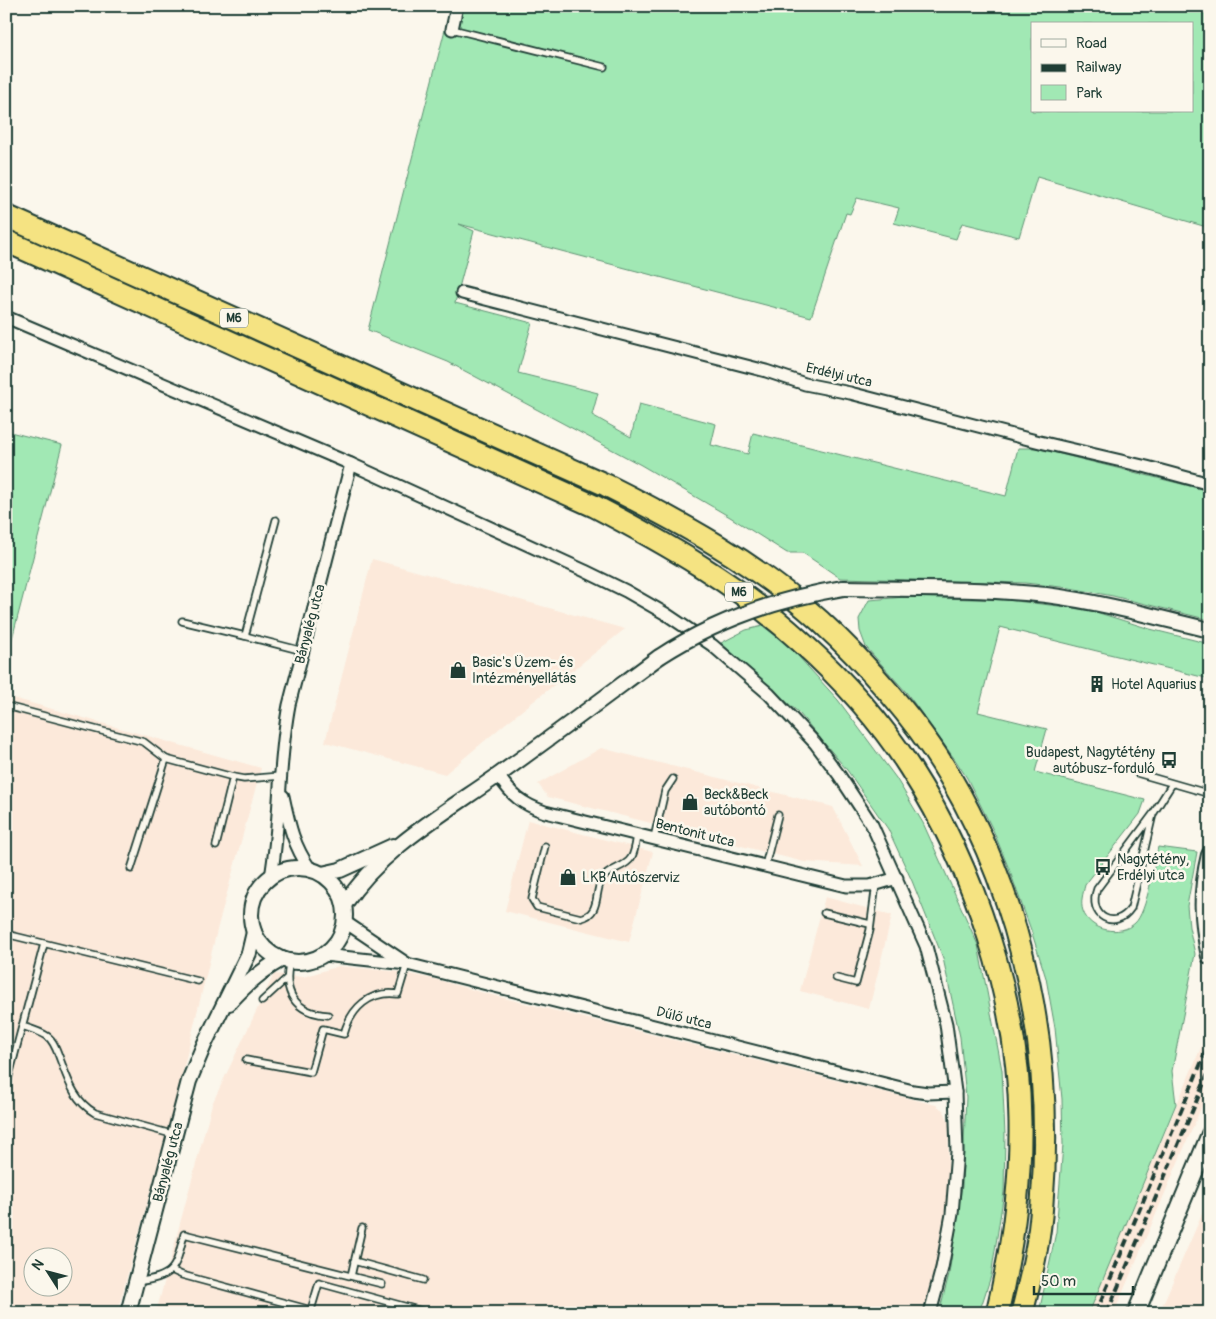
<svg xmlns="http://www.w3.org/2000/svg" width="1216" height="1319" viewBox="0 0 1216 1319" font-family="Pangolin,sans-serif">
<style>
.built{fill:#fce9da;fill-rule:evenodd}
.green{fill:#a1e8b4;stroke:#609274;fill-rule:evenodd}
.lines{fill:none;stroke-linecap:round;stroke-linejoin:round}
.service-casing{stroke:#1f3d34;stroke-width:9}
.minor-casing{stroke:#1f3d34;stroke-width:15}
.tertiary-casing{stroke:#1f3d34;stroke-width:18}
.secondary-casing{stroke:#1f3d34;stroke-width:20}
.motorway-casing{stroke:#1f3d34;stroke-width:25}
.service{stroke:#fbf7ec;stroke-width:5.5}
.minor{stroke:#fbf7ec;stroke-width:11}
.tertiary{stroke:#fbf7ec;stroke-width:14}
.secondary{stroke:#fbf7ec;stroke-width:16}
.motorway{stroke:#f5e382;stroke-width:21}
.rail{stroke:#1f3d34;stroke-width:4;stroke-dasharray:8 4;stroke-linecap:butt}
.tertiary-bridge-casing{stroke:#1f3d34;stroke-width:18;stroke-linecap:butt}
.tertiary-bridge{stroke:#fbf7ec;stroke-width:14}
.labels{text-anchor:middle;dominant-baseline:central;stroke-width:5;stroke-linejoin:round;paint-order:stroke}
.shield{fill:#fbf7ec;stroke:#61756b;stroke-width:1}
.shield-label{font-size:12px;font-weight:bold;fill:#1f3d34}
.street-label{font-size:14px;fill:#1f3d34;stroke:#fbf7ec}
.poi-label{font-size:14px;fill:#1f3d34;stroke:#fbf7ec;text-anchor:start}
</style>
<rect width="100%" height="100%" fill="#fbf7ec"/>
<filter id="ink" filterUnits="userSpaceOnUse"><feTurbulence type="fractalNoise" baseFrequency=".02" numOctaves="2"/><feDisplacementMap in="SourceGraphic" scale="10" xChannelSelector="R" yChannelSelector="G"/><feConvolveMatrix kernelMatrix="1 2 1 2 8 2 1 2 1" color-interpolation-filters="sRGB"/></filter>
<g filter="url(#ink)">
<g class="built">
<path d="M 372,559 L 625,629 L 506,723 L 445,774 L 325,742 Z"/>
<path d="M 6,696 L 261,768 L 218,926 L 178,1091 L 117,1313 L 6,1313 ZM 32,1256 L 62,1256 L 62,1286 L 32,1286 Z"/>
<path d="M 601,748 L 833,807 L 863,866 L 804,862 L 548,797 L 538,784 Z"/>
<path d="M 528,820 L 653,852 L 629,942 L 505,911 Z"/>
<path d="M 825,897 L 892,915 L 869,1009 L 800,991 Z"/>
<path d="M 339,966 L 400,972 L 438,980 L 480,992 L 936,1105 L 944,1111 L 949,1123 L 948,1178 L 945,1221 L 935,1269 L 923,1313 L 156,1313 L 212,1104 L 274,974 L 303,977 Z"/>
<path d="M 1210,1026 L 1210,1087 L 1114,1313 L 1089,1313 Z"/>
<path d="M 1210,1196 L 1210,1313 L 1159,1313 Z"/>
</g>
<g class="green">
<path d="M 451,6 L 1197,6 L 1210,10 L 1210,228 L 1037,177 L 1019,237 L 962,223 L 956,239 L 894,223 L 899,208 L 857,198 L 850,214 L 846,213 L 811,317 L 459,224 L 474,231 L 455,303 L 532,323 L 518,373 L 598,393 L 592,415 L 631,437 L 639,404 L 716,424 L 711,445 L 748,454 L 753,433 L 1006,496 L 1018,448 L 1036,448 L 1210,491 L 1210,620 L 1113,596 L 1070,588 L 1025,583 L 840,578 L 803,553 L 787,553 L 730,517 L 641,465 L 448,362 L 368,330 ZM 1032,24 L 1192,24 L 1192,111 L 1032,111 Z"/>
<path d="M 6,431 L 62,445 L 6,662 Z"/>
<path d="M 905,597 L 1007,600 L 1067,607 L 1096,612 L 1150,629 L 1210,644 L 1210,679 L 1000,627 L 978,712 L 1047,729 L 1035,772 L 1145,800 L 1140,814 L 1085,885 C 1083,894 1080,902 1083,911 C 1090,931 1120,937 1135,923 C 1147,912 1154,864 1158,847 L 1197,852 L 1187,906 L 1189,927 L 1195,954 L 1172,1071 L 1176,1104 L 1089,1313 L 1039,1313 L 1056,1232 L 1063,1145 L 1062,1099 L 1055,1028 L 1046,978 L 1031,930 L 1009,869 L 993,830 L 967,778 L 956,761 L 906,692 L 866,647 L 860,631 L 859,619 L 869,600 Z"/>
<path d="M 763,626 L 789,646 L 838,700 L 896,778 L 923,823 L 978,945 L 1002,1070 L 1005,1135 L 1004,1192 L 991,1276 L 979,1313 L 939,1313 L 949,1274 L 962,1186 L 966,1097 L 960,1037 L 943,958 L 912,881 L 888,829 L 847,770 L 799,713 L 721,643 L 746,630 Z"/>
</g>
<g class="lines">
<g class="service-casing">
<g id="service">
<path d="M 452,29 L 604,67"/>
<path d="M 276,520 L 245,636 L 303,651"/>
<path d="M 182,621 L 245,636"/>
<path d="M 6,706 L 144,742 L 166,759 L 233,777 L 244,779 L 281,776"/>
<path d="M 1137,773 L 1210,794"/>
<path d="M 1153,814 L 1131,908 C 1115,932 1087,916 1097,889 L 1153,814 L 1172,784"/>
<path d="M 654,838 L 665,791 L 673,779"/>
<path d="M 216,846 L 233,777"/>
<path d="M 545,846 L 532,899 L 537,907 L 581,918 C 601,914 594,892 602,879 C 609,868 625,868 631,858 C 635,852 636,842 637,835"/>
<path d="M 765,866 L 778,815"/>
<path d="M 131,869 L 166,759"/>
<path d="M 824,913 L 870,924"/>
<path d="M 6,934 L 198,981"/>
<path d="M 290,961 C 282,992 295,1013 328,1015"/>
<path d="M 836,978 L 856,983 L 870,930 L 876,884"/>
<path d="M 262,1001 L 287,978"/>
<path d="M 22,1026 C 31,1029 39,1031 47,1036 C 54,1041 57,1051 60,1059 C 68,1080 74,1101 95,1113 L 175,1135"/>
<path d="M 6,1053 L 14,1056"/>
<path d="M 246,1060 L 311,1072 L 323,1029 L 344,1034 C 351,1008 370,990 398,994 L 407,964"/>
<path d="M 6,1087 L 44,944"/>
<path d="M 354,1261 L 423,1280"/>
<path d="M 171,1270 L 182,1275 L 311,1310 L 319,1283 L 429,1313"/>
<path d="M 351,1276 L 362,1228"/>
<path d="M 136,1282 C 175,1276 175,1271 184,1234 L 382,1284"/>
</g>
</g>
<g class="minor-casing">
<g id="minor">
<path d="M 452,29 L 457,6"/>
<path d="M 462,293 L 766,371 L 805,384 L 850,393 L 1040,442 L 1147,467 L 1210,484"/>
<path d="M 6,317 L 351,464 L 585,571 L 626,591 L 666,614 L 712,645 L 769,694 L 815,743 L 839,775 L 872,825 L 926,946 L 946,1024 L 955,1092 L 957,1152 L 952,1214 L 942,1268 L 930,1313"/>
<path d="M 498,775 C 512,796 522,804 545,812 L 846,886 L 870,886 L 897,878"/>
<path d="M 283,796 C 289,824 293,845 310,869"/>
<path d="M 271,877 C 281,820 278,762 289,705 L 351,464"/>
<path d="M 345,922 L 406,963"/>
<path d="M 324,955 L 407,964 L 913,1091 L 928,1093 L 955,1092"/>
</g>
</g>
<g class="tertiary-casing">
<g id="tertiary">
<path d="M 843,588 C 910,589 979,588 1046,595 C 1101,602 1155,617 1210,630"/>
<circle cx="298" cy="915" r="47"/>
<path d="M 322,874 L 340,870 L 393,846"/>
<path d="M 344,905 C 381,849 443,814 497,776 C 552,737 605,697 659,657"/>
<path d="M 229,1003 C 244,986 262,970 282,959"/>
<path d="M 128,1313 L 189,1081 L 204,1045 L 249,953 L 254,932"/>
</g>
</g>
<g class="secondary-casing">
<g id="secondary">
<path d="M 1210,855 C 1201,891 1202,920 1210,956"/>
<path d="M 1136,1313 L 1210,1134"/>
</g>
</g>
<g class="motorway-casing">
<g id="motorway">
<path d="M 6,216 L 606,485 C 682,523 756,563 820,621 C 866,663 919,723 950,777 C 1025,905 1054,1055 1042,1203 C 1040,1240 1031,1277 1022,1313"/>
<path d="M 6,241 L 594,506 C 667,544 739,585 800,641 C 840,677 881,722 910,768 C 975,869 1019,1001 1020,1122 C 1021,1187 1012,1250 997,1313"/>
</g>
</g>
<use href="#service" class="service"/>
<use href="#minor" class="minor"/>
<use href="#tertiary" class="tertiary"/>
<use href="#secondary" class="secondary"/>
<use href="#motorway" class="motorway"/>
<g class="rail">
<path d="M 1096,1313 L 1210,1042"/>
<path d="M 1107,1313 L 1210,1069"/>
</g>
<g class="tertiary-bridge-casing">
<path id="tertiary-bridge" d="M 659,657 C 716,620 777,599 843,588"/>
</g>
<use href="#tertiary-bridge" class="tertiary-bridge"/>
</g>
</g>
<defs>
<g id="shop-bare" transform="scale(1.35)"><path d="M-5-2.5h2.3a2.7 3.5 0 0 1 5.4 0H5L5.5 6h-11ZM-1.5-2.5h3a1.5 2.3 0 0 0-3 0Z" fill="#1f3d34" stroke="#fbf7ec" stroke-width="2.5" paint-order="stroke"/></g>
<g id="building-bare" transform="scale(1.35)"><path d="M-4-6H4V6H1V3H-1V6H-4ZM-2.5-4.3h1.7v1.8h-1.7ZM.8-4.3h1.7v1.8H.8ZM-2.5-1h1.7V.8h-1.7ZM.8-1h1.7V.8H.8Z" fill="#1f3d34" stroke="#fbf7ec" stroke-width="2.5" paint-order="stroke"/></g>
<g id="bus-bare" transform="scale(1.35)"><path d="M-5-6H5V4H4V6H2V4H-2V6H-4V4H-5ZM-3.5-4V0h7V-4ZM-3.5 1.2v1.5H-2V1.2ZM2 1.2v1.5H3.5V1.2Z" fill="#1f3d34" stroke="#fbf7ec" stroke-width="2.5" paint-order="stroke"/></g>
</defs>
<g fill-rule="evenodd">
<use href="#shop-bare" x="458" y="670"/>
<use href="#building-bare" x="1097" y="684"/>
<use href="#bus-bare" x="1169" y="760"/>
<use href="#shop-bare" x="690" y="802"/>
<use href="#bus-bare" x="1103" y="867"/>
<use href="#shop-bare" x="568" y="877"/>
</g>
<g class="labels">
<g class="shield">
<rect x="220" y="308.5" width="28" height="19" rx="4"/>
<rect x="725" y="582.5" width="28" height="19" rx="4"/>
</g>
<g class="shield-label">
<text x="234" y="318">M6</text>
<text x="739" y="592">M6</text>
</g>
<g class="street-label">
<text transform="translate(839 375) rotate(13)">Erdélyi utca</text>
<text transform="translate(310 624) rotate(-75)">Bányalég utca</text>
<text transform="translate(695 833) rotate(14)">Bentonit utca</text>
<text transform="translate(684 1018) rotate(14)">Dűlő utca</text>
<text transform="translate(168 1162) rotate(-75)">Bányalég utca</text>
</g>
<g class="poi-label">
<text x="472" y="662">Basic's Üzem- és<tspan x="472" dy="16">Intézményellátás</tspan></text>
<text x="1111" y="684">Hotel Aquarius</text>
<text x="1155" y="752" text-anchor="end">Budapest, Nagytétény<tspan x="1155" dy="16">autóbusz-forduló</tspan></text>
<text x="704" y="794">Beck&amp;Beck<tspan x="704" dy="16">autóbontó</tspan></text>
<text x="1117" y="859">Nagytétény,<tspan x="1117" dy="16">Erdélyi utca</tspan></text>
<text x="582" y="877">LKB Autószerviz</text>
</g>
</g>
<rect width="1216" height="1319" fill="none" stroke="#fbf7ec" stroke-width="25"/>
<rect x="12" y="12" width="1191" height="1294" fill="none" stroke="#1f3d34" stroke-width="2" filter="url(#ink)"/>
<rect x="1031" y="22" width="162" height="90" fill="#fbf7ec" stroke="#a3ada2"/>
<rect x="1041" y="39" width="25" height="8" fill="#fbf7ec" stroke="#a3ada2"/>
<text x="1076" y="48" font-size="15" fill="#1f3d34">Road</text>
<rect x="1041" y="64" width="25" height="8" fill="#1f3d34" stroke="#a3ada2"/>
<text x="1076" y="72" font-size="15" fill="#1f3d34">Railway</text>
<rect x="1041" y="85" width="25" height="15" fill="#a1e8b4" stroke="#a3ada2"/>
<text x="1076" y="98" font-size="15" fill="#1f3d34">Park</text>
<g transform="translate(48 1272) rotate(306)"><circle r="24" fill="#fbf7ec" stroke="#a3ada2"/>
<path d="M0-4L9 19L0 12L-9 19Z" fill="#1f3d34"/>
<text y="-8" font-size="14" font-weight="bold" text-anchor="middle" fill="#1f3d34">N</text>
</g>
<path d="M1034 1286v8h99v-8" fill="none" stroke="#1f3d34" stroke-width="2.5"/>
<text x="1041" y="1286" font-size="15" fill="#1f3d34" stroke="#fbf7ec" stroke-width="4" paint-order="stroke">50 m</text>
</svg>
